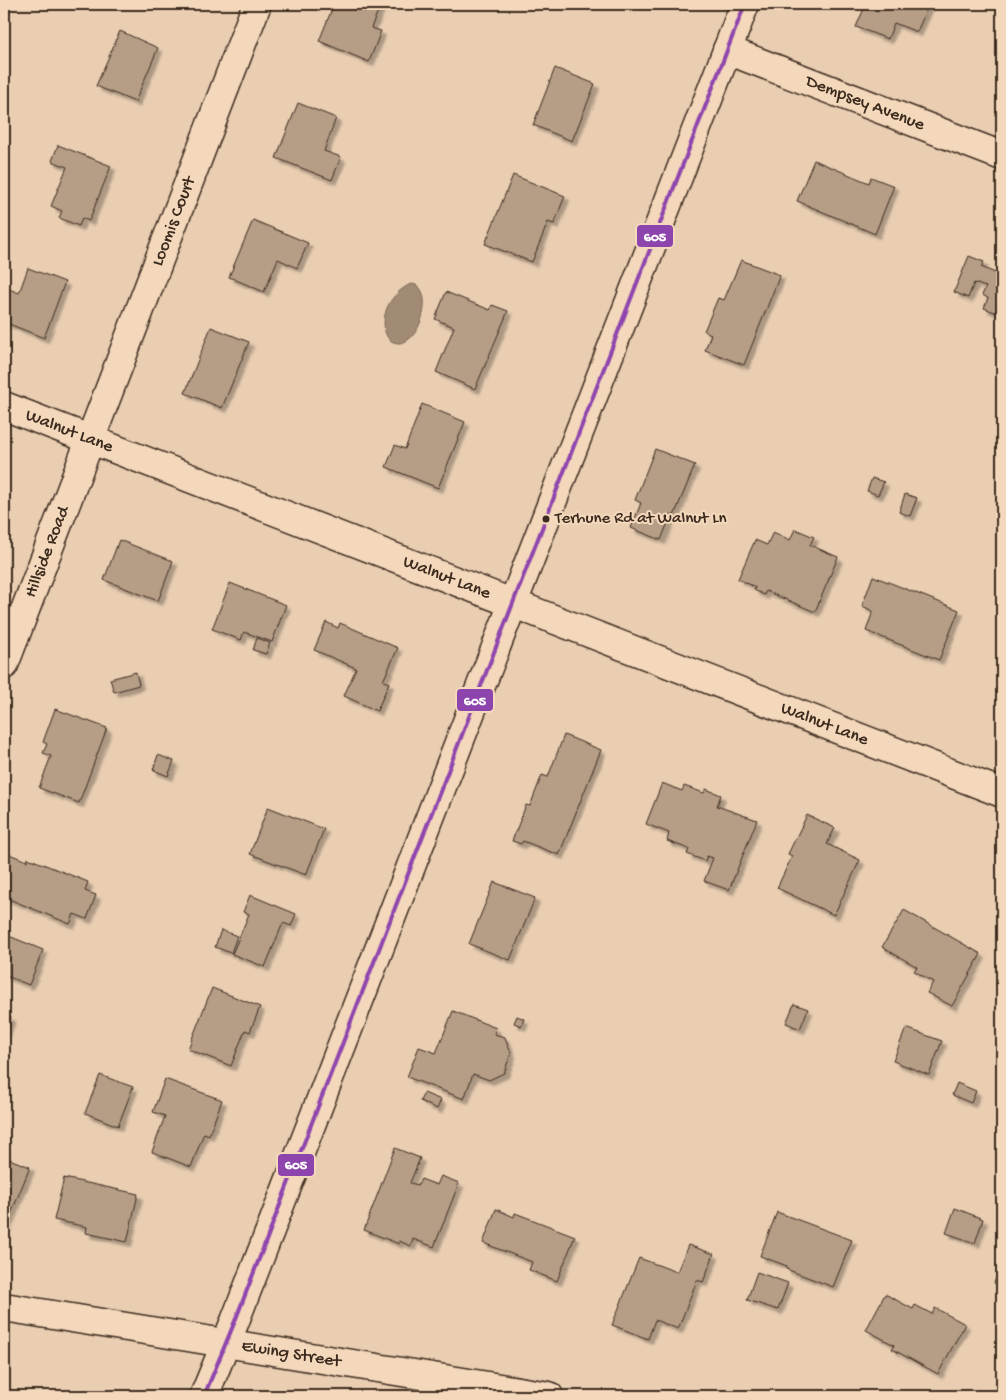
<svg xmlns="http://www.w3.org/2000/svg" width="1006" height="1400" viewBox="0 0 1006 1400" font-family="'Gochi Hand',sans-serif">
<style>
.water{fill:#a18b75;stroke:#786452}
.building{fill:#b59d86;stroke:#3b2a1e;filter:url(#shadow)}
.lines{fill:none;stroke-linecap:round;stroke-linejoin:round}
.minor-casing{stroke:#3b2a1e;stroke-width:31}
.minor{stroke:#f4d8bb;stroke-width:28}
.bus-1-casing{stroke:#f4d8bb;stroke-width:8}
.bus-1{stroke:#8e44ad;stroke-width:4}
.bus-dot{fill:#3b2a1e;stroke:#f4d8bb;stroke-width:2}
.labels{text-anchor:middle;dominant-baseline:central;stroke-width:4;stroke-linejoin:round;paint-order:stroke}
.bus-label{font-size:17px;fill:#3b2a1e;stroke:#f4d8bb;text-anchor:start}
.street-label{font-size:18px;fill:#3b2a1e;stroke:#f4d8bb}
.line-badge{stroke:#f4d8bb;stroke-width:2}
.badge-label{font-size:14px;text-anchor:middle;font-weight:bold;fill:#fff}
</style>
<defs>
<filter id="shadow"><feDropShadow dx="4.5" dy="4.5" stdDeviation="1" flood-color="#0004"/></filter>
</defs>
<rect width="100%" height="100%" fill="#e9ceb2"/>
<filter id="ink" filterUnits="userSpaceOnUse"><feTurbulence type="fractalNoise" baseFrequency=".02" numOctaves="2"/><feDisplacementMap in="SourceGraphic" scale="10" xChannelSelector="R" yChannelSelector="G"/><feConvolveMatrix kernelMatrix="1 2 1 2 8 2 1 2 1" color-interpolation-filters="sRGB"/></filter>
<g filter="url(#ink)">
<path class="water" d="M 411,284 C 436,285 422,343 399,343 C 382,343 382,320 387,308 C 391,298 401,288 411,284 Z"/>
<g class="building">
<path d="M 334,4 L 381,4 L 371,28 L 381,31 L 369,62 L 319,41 Z"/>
<path d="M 866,4 L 929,4 L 917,32 L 894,23 L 888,39 L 856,27 Z"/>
<path d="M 120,31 L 158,48 L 135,102 L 96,86 Z"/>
<path d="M 555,68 L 595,84 L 572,141 L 533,125 Z"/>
<path d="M 298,103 L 336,118 L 324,151 L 341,157 L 332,180 L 276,158 Z"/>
<path d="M 58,145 L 111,166 L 89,221 L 82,218 L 79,226 L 59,218 L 62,211 L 51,206 L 67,167 L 52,161 Z"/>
<path d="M 814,160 L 869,183 L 871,177 L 894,186 L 875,234 L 797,201 Z"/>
<path d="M 513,175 L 565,196 L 554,224 L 548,222 L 532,262 L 485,244 Z"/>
<path d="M 253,220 L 308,243 L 297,268 L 278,259 L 264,292 L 229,277 Z"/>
<path d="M 969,256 L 984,262 L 981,267 L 1000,275 L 1002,270 L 1002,315 L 984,308 L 988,298 L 982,295 L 986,287 L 974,283 L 968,298 L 954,292 Z"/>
<path d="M 741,260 L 780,275 L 744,365 L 705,350 L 711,334 L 704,331 L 718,298 L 724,300 Z"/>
<path d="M 28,268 L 65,282 L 44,338 L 4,322 L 4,287 L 19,293 Z"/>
<path d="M 446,292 L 490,310 L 492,305 L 508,311 L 475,389 L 436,372 L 454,327 L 435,319 Z"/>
<path d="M 211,327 L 249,342 L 222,408 L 185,393 Z"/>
<path d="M 422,404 L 465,422 L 438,488 L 386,467 L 395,445 L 405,449 Z"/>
<path d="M 655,449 L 695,465 L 674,516 L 671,515 L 661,540 L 631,528 L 641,503 L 635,500 Z"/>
<path d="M 872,478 L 884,482 L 878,495 L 867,491 Z"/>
<path d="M 905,494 L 917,498 L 910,516 L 899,512 Z"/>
<path d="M 795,529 L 814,537 L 810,545 L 838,557 L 815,612 L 766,591 L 764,595 L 754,590 L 755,587 L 738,579 L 755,540 L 767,545 L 773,532 L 790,540 Z"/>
<path d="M 119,540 L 173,561 L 158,601 L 104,580 Z"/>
<path d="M 873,576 L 959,610 L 939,660 L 866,631 L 873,611 L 862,606 Z"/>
<path d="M 230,583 L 286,605 L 272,642 L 244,632 L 241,640 L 212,629 Z"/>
<path d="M 326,622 L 338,628 L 340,623 L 398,648 L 383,681 L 389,683 L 377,711 L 344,696 L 356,668 L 314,650 Z"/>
<path d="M 257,638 L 270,643 L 266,654 L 253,650 Z"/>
<path d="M 136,672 L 139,685 L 114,692 L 110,679 Z"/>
<path d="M 55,709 L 107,728 L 79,803 L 39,788 L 51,756 L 43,753 L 47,744 L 43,742 Z"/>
<path d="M 564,735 L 601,750 L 559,855 L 523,841 L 521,844 L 512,841 L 526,805 L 530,806 L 542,775 L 548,777 Z"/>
<path d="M 158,755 L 174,761 L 168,776 L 153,770 Z"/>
<path d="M 662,783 L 682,791 L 684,786 L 704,793 L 706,789 L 721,795 L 717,806 L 757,820 L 729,890 L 704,881 L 713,858 L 707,856 L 705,861 L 687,854 L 689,849 L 667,841 L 669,833 L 646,824 Z"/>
<path d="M 268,807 L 324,829 L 306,875 L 250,854 Z"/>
<path d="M 807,815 L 835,828 L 827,844 L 860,860 L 834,915 L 777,888 L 792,856 L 788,854 Z"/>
<path d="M 4,852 L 27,861 L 28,858 L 88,882 L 85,891 L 96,895 L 87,919 L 74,914 L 70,924 L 4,897 Z"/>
<path d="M 494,882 L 535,898 L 510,960 L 469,944 Z"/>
<path d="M 250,895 L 296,914 L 291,926 L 283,923 L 265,967 L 232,954 L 249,914 L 243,912 Z"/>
<path d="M 904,910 L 981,954 L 952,1006 L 927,993 L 933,982 L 914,971 L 917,967 L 882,947 Z"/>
<path d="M 221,930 L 237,936 L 231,953 L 215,947 Z"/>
<path d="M 4,934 L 43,950 L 29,985 L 4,975 Z"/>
<path d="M 212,988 L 260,1007 L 250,1032 L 245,1030 L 231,1066 L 188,1049 Z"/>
<path d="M 794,1004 L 808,1009 L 800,1029 L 786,1023 Z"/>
<path d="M 453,1011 L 496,1028 L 494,1034 L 505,1037 L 511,1053 L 504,1073 L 489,1080 L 473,1074 L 464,1099 L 407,1077 L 419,1047 L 436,1053 Z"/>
<path d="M 4,1015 L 11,1017 L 4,1036 Z"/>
<path d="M 517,1016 L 524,1019 L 521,1026 L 514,1023 Z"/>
<path d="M 906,1028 L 942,1041 L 929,1075 L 893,1061 Z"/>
<path d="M 100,1075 L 133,1087 L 118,1126 L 85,1113 Z"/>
<path d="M 165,1079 L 222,1100 L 209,1135 L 204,1133 L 191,1167 L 152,1152 L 165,1116 L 153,1112 Z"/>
<path d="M 957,1083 L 976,1091 L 971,1103 L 952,1095 Z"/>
<path d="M 424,1093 L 441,1100 L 437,1109 L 420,1101 Z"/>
<path d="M 395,1148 L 420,1158 L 410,1183 L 418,1185 L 421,1179 L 437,1185 L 441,1176 L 459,1183 L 434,1247 L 413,1239 L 411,1246 L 399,1241 L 399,1244 L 364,1230 Z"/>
<path d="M 4,1157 L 30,1167 L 6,1226 L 4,1225 Z"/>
<path d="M 64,1178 L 138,1194 L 127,1242 L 86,1233 L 87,1227 L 54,1220 Z"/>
<path d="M 955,1208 L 983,1219 L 975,1243 L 946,1233 Z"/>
<path d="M 496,1209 L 514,1217 L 515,1213 L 575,1236 L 557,1281 L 529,1270 L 532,1262 L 483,1243 Z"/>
<path d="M 777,1212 L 852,1240 L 833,1287 L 786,1269 L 787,1266 L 760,1256 Z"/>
<path d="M 688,1245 L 714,1254 L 703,1282 L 697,1280 L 678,1329 L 655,1320 L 648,1339 L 612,1325 L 639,1258 L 677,1272 Z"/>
<path d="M 999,1270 L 1002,1271 L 1002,1287 L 994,1283 Z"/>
<path d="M 757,1272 L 788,1283 L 778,1310 L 747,1300 Z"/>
<path d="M 885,1294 L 913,1309 L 915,1305 L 932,1314 L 935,1308 L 965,1324 L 938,1374 L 892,1349 L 894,1345 L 866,1330 Z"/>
<path d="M 4,1385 L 9,1386 L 7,1396 L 4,1396 Z"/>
</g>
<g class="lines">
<g class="minor-casing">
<g id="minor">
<path id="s1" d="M 727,50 L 1002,156"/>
<path id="s2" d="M 4,406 L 1002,793"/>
<path id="s3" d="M 4,665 L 257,4"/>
<path id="s4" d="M 4,1307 L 549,1396"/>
<path d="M 204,1396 L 235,1321 L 745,4"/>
</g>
</g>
<use href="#minor" class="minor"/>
<g class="bus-1-casing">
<path id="bus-1" d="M 204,1396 L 235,1321 L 745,4"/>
</g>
<use href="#bus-1" class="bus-1"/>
</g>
</g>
<circle class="bus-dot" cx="546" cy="519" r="4.5"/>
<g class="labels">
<g class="bus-label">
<text x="555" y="519">Terhune Rd at Walnut Ln</text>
</g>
<g class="street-label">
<text stroke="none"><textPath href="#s1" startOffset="148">Dempsey Avenue</textPath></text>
<text stroke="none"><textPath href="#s3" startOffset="475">Loomis Court</textPath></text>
<text stroke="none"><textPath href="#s2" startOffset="70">Walnut Lane</textPath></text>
<text stroke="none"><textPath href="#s3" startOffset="121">Hillside Road</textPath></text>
<text stroke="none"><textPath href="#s2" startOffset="475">Walnut Lane</textPath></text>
<text stroke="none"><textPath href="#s2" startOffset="880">Walnut Lane</textPath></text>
<text stroke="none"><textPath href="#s4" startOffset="291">Ewing Street</textPath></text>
</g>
</g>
<g class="line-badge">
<rect x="636" y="224" width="38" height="24" rx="5" fill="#8e44ad"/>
<rect x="456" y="688" width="38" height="24" rx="5" fill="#8e44ad"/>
<rect x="277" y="1153" width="38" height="24" rx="5" fill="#8e44ad"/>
</g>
<g class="badge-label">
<text x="655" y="241">605</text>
<text x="475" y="705">605</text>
<text x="296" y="1169">605</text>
</g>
<rect width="1006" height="1400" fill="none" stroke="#f4d8bb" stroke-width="20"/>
<rect x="10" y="10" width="986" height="1380" fill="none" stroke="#3b2a1e" stroke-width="2" filter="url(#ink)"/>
</svg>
